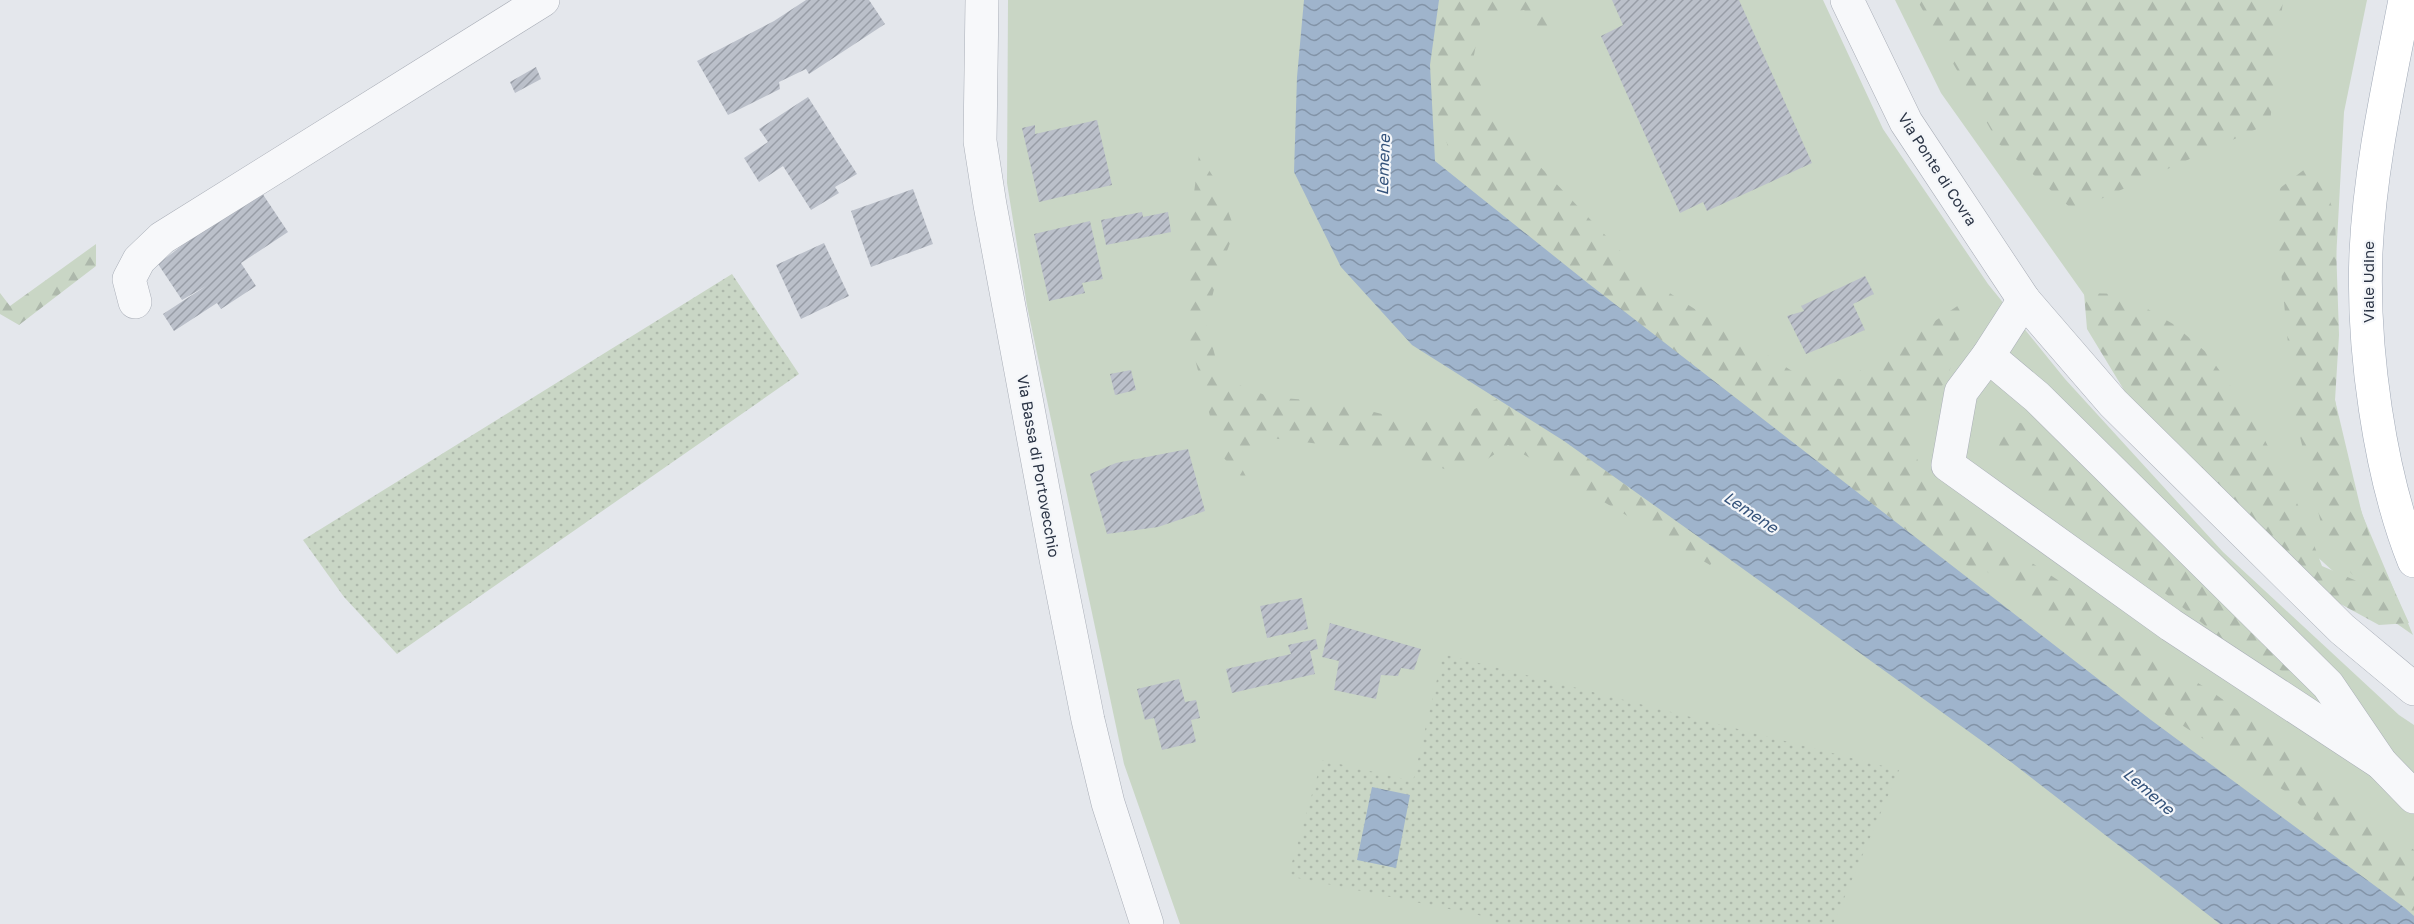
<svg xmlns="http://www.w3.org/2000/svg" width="2414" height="924" viewBox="0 0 2414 924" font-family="'Golos Text',sans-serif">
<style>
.green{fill:#c9d6c5}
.forest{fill:url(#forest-firs)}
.garden{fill:url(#garden-dots)}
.water{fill:url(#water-waves)}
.building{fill:url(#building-hatch)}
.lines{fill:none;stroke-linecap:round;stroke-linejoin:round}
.minor-casing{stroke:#a9aeb7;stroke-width:34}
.major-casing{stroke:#a3abb8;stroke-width:34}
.minor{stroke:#f7f8fa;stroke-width:33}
.major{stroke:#fff;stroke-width:33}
.labels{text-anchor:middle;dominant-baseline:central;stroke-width:4.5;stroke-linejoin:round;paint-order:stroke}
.street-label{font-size:15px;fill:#2b3445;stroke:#f4f6f9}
.water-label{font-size:16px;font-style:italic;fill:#34527a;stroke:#f4f6f9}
</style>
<defs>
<pattern id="forest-firs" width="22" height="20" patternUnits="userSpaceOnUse" patternTransform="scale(1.5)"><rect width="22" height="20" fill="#c9d6c5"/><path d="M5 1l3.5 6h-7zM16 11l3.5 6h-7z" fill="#adb8ab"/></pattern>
<pattern id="garden-dots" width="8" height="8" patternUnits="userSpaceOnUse" patternTransform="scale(1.5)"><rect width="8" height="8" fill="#c9d6c5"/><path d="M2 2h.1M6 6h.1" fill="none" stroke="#adb8ab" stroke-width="1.8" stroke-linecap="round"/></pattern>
<pattern id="water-waves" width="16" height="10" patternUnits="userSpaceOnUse" patternTransform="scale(1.5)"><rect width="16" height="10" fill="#9fb4cc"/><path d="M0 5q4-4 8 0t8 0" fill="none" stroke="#8293a7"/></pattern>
<pattern id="building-hatch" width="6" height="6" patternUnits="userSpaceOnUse" patternTransform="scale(1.5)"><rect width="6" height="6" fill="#bbc0ca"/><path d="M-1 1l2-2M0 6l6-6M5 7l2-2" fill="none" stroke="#989da6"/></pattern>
</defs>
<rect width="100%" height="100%" fill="#e4e7ec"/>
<g class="green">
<path d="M 1008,0 L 1823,0 L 1883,129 L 1988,284 L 2065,379 L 2223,552 L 2399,715 L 2414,725 L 2414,924 L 1180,924 L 1124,764 L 1027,306 L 1007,183 Z"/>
<path d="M 1895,0 L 2367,0 L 2344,112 L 2336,260 L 2335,400 L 2362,514 L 2413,635 L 2370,605 L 2266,510 L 2146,382 L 1941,93 Z"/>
</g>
<g class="forest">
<path d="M 1439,0 L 1551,0 L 1549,40 L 1524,10 L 1481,19 L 1473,60 L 1490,114 L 1646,278 L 1792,371 L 1846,380 L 1965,301 L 1963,325 L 1948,376 L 1909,441 L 1924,474 L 1962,517 L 2073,590 L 2144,650 L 2211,691 L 2298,754 L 2375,821 L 2414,850 L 2414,913 L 2394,900 L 2288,793 L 2163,713 L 2060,626 L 1986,571 L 1944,559 L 1875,506 L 1766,444 L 1548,251 L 1487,201 L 1452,159 L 1432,98 Z"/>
<path d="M 1917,0 L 2283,0 L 2270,123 L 2074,211 L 1999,144 Z"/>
<path d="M 1199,155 L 1218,184 L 1235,230 L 1217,277 L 1206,322 L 1221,378 L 1270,397 L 1333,402 L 1390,416 L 1441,424 L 1497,399 L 1564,441 L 1721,553 L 1710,565 L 1508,445 L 1483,462 L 1447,470 L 1387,447 L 1328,445 L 1271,438 L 1246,449 L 1241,467 L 1252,488 L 1220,454 L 1186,325 L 1190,223 Z"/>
<path d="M 2305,169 L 2323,183 L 2335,215 L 2339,335 L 2335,400 L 2346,465 L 2370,537 L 2409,623 L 2379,625 L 2315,590 L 2127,395 L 2087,329 L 2084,293 L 2122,294 L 2173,324 L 2207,353 L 2254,419 L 2301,511 L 2322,566 L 2359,582 L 2326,544 L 2295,416 L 2277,230 L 2280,188 Z"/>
<path d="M 96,244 L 96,266 L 19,325 L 0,314 L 0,293 L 10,306 Z"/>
<path d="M 2007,418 L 2035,428 L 2105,496 L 2294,655 L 2308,681 L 2243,656 L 2043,495 L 1998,449 Z"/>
</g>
<g class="garden">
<path d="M 732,274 L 799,374 L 397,654 L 344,597 L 303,540 Z"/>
<path d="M 1443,654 L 1899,770 L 1833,924 L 1489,924 L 1488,917 L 1288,876 L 1322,760 L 1413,781 Z"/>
</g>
<g class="water">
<path d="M 1304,0 L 1439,0 L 1430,65 L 1435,161 L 1589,284 L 2151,720 L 2405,908 L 2414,916 L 2414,924 L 2220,924 L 2011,762 L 1721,553 L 1564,441 L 1412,345 L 1341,267 L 1294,172 L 1297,77 Z"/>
<path d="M 1372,787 L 1410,795 L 1396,868 L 1357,860 Z"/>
</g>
<g class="building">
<path d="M 806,0 L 869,0 L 885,24 L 809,74 L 806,69 L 779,82 L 780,89 L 728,115 L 697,61 L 774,21 Z"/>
<path d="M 1612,0 L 1739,0 L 1812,163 L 1707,211 L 1703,202 L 1680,213 L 1601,36 L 1623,25 Z"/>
<path d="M 536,67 L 541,79 L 515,93 L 510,82 Z"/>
<path d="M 808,97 L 857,174 L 835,187 L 839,193 L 811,210 L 783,166 L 759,182 L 744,158 L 768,142 L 759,129 Z"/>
<path d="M 1097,120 L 1112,185 L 1039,202 L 1022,128 L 1035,125 L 1035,134 Z"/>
<path d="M 258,187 L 288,232 L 241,263 L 256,286 L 221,309 L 217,303 L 174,331 L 163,314 L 206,286 L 182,300 L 158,264 Z"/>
<path d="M 913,189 L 933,244 L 871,267 L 851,211 Z"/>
<path d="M 1142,212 L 1143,217 L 1168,212 L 1171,232 L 1106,245 L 1101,220 Z"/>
<path d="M 1090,221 L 1103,279 L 1082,283 L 1085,293 L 1049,301 L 1034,234 Z"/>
<path d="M 824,243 L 849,296 L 801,319 L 776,265 Z"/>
<path d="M 1865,276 L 1874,294 L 1853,304 L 1865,330 L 1806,354 L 1787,316 L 1804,311 L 1801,306 Z"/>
<path d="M 1131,370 L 1136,390 L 1115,395 L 1110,374 Z"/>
<path d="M 1188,449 L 1205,511 L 1158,527 L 1107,534 L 1090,474 L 1116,463 Z"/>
<path d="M 1302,598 L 1308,629 L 1267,638 L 1260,606 Z"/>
<path d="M 1330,623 L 1421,649 L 1414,670 L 1401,668 L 1398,676 L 1381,675 L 1376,699 L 1334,690 L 1339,661 L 1322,657 Z"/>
<path d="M 1316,639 L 1318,649 L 1310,651 L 1315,674 L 1232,693 L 1226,669 L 1291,654 L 1288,645 Z"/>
<path d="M 1179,679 L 1185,702 L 1196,700 L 1200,718 L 1191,720 L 1196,742 L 1162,750 L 1154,718 L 1145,720 L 1137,689 Z"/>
</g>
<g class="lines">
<g class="minor-casing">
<g id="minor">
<path d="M 982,0 L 980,141 L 990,205 L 1056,559 L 1088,720 L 1108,803 L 1147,924"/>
<path d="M 1847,0 L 1906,122 L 2024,300 L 2113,403 L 2342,629 L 2414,689"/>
<path d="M 2024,300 L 1988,356 L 1961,392 L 1948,465 L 2171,625 L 2381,763"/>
<path d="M 135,302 L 129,279 L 139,260 L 162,238 L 543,0"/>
<path d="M 1988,356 L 2037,397 L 2328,685 L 2381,763 L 2414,797"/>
</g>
</g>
<g class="major-casing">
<path id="major" d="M 2405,0 C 2389,83 2370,167 2366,252 C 2362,347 2379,473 2414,561"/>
</g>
<use href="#minor" class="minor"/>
<use href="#major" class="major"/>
</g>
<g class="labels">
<g class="street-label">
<text transform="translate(1938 169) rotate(57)">Via Ponte di Covra</text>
<text transform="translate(2368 282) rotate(-90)">Viale Udine</text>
<text transform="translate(1039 466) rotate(80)">Via Bassa di Portovecchio</text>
</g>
<g class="water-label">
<text transform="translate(1383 165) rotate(-88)">Lemene</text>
<text transform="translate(1751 512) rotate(34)">Lemene</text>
<text transform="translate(2149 791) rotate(41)">Lemene</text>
</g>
</g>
</svg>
